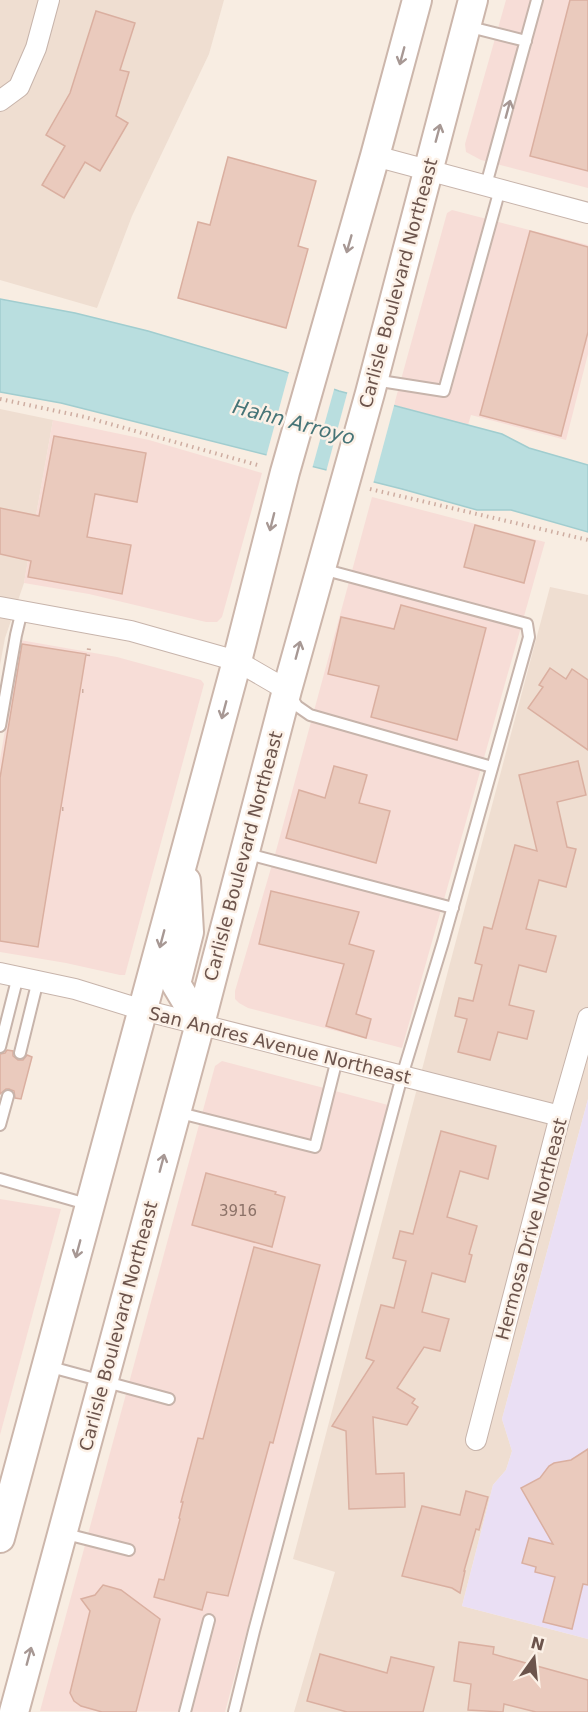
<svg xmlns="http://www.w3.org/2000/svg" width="588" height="1712" viewBox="0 0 588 1712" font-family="'DejaVu Sans',sans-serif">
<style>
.residential{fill:#efded1}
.commercial{fill:#f7ddd7}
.education{fill:#eadff4}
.water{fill:#b9dedf;stroke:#a1cdcf;stroke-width:1.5}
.pier{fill:#f8ede2}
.building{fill:#eacabd;stroke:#daafa0;stroke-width:1.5}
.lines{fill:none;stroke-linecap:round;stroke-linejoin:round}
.lane-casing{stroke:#c7b4ab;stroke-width:14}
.street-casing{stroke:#c7b4ab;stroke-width:22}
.secondary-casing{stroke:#ccb6ab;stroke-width:32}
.path{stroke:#ceada1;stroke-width:4;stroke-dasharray:1.5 4.5;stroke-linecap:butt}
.lane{stroke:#fff;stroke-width:10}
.street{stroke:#fff;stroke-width:20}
.secondary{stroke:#fff;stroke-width:28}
.oneway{stroke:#a79894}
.labels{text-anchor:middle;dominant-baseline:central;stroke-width:5;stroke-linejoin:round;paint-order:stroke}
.number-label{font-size:15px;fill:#8c7268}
.street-label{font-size:18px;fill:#6c544c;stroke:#fcf1e7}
.water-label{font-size:20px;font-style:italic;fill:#467477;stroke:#fcf1e7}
</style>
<rect width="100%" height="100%" fill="#f8ede2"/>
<g class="residential">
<path d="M 0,0 L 224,0 L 209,54 L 132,216 L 97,308 L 0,280 Z"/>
<path d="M 0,409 L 53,420 L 24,583 L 5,638 L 0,665 Z"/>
<path d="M 550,587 L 588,595 L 588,1099 L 502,1419 L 512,1451 L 506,1470 L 493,1485 L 462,1606 L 588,1639 L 588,1712 L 294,1712 L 335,1572 L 293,1559 L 444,986 Z"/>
</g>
<g class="commercial">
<path d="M 506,0 L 588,0 L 588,188 L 481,160 L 466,152 L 465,144 Z"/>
<path d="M 452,210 L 588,245 L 588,354 L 566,440 L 471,415 L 468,425 L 394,405 L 447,213 Z"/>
<path d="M 53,420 L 149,440 L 262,473 L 222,617 L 217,622 L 206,622 L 89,594 L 24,583 Z"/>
<path d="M 372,497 L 545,542 L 402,1048 L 248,1008 L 239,1003 L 235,999 L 235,991 L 276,851 Z"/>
<path d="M 20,640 L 117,657 L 201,680 L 204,684 L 125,975 L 120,975 L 66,963 L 0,952 L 0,760 Z"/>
<path d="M 222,1061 L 388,1105 L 225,1712 L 40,1711 L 215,1066 Z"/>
<path d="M 0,1199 L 61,1209 L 0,1435 Z"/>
</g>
<path class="education" d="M 588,1099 L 588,1639 L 462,1606 L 493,1485 L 506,1470 L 512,1451 L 502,1419 Z"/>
<path class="water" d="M 0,299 L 75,313 L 148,331 L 283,371 L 339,391 L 502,434 L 529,448 L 588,465 L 588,532 L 511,510 L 477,510 L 402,489 L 61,403 L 0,392 Z"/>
<g class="pier">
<path d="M 289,372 L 335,386 L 312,469 L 266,457 Z"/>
<path d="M 348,390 L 395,402 L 373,484 L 326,472 Z"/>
</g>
<g class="building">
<path d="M 570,0 L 588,0 L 588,171 L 530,156 Z"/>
<path d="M 96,11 L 135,23 L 120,70 L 129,72 L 116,116 L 128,123 L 100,171 L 85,162 L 64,198 L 42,185 L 65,146 L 46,135 L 70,93 Z"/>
<path d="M 228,157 L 316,181 L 298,246 L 308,249 L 286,328 L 178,298 L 198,222 L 210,225 Z"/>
<path d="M 530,231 L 588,247 L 588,332 L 561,436 L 480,415 Z"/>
<path d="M 54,436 L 146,453 L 137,502 L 95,494 L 87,537 L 131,545 L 122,594 L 28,577 L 31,561 L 0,554 L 0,508 L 39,516 Z"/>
<path d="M 475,525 L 535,541 L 524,583 L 464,567 Z"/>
<path d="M 401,605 L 486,628 L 457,740 L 371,717 L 379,686 L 328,674 L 341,617 L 394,629 Z"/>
<path d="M 22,644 L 86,654 L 38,947 L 0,941 L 0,778 Z"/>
<path d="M 550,668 L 566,679 L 572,669 L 588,680 L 588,750 L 528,708 L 543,687 L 539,685 Z"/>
<path d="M 578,761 L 586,795 L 557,802 L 567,847 L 576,849 L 566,887 L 539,880 L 526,929 L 556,936 L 546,972 L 519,965 L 509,1005 L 534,1011 L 527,1039 L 498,1032 L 490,1060 L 458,1052 L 467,1019 L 455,1016 L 459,998 L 473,1001 L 482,965 L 475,963 L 484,927 L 492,929 L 515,845 L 537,851 L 519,775 Z"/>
<path d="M 334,766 L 367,775 L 359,803 L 390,811 L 376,863 L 286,838 L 299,790 L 325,798 Z"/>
<path d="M 271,891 L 359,912 L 349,944 L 374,951 L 356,1014 L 371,1019 L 366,1038 L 326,1026 L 344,964 L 259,944 Z"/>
<path d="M 7,1050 L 13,1051 L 13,1056 L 18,1060 L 23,1060 L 27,1055 L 32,1057 L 21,1099 L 15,1098 L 14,1091 L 9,1089 L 6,1089 L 0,1094 L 0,1054 L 5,1053 Z"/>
<path d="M 441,1131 L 496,1146 L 488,1179 L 460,1171 L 447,1217 L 477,1226 L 469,1254 L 472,1255 L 465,1282 L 432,1273 L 422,1312 L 449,1319 L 440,1351 L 424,1347 L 397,1388 L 415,1399 L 412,1403 L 418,1407 L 407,1425 L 373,1417 L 376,1474 L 404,1473 L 405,1507 L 349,1509 L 346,1431 L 332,1426 L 374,1361 L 366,1358 L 381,1305 L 394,1308 L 406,1261 L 393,1258 L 400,1231 L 413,1234 Z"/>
<path d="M 206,1173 L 276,1192 L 275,1194 L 285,1197 L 272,1247 L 192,1225 Z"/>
<path d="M 254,1247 L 320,1265 L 273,1443 L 270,1442 L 228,1596 L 207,1592 L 202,1610 L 154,1597 L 159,1579 L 164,1580 L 180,1519 L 179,1518 L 183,1502 L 181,1502 L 198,1438 L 203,1439 Z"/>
<path d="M 588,1449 L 588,1585 L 583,1584 L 572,1629 L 543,1622 L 555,1577 L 535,1572 L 536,1567 L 522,1563 L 529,1538 L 553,1544 L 521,1488 L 540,1478 L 549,1466 L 554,1463 L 571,1460 Z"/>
<path d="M 466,1491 L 488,1497 L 479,1530 L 476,1529 L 464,1571 L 465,1571 L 460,1593 L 452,1588 L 402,1576 L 422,1506 L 460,1515 Z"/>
<path d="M 103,1585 L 121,1590 L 160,1619 L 136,1712 L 102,1712 L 81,1706 L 74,1701 L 70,1693 L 90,1611 L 81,1599 L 95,1595 Z"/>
<path d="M 459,1642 L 494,1647 L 493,1654 L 588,1680 L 588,1712 L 536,1712 L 504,1704 L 503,1712 L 468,1710 L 471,1684 L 454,1681 Z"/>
<path d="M 320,1654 L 387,1673 L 391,1657 L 434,1667 L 423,1712 L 347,1712 L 307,1701 Z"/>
</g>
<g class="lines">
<g class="lane-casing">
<g id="lane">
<path d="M 466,26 L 526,41"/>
<path d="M 486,185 L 537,0"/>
<path d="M 374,380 L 444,391 L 500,189"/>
<path d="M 290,695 L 297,706 L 310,715 L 492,767"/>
<path d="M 0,726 L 16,635 L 22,610"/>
<path d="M 244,853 L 453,908"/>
<path d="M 0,1047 L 18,976"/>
<path d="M 20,1053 L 38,980"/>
<path d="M 176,1112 L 315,1147 L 337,1059"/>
<path d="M 0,1125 L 8,1096"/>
<path d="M 0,1179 L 90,1205"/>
<path d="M 47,1366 L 169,1399"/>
<path d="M 62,1533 L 129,1550"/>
<path d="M 185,1712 L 209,1620"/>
<path d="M 234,1712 L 254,1631 L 402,1076 L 443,942 L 529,637 L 527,624 L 322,569"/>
</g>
</g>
<g class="street-casing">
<g id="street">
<path d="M 0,101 L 19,87 L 36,48 L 49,0"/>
<path d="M 375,156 L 588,213"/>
<path d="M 0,607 L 131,631 L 237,661 L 287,690"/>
<path d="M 0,973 L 75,989 L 143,1010 L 560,1116"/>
<path d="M 476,1440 L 560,1116 L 588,1018"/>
</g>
</g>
<g class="secondary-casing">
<g id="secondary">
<path d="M 186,881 L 189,932 L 176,984 L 200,1024"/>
<path d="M 0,1538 L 237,661 L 285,472 L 375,156 L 417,0"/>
<path d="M 14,1712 L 200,1024 L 287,690 L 370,393 L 473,0"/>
</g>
</g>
<g class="path">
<path d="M 0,399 L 85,417 L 261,466"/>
<path d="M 370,489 L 588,540"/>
<path d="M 88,656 L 89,648"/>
<path d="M 82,691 L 85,691"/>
<path d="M 62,809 L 64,809"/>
</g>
<use href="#lane" class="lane"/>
<use href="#street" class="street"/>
<use href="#secondary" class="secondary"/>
</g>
<defs><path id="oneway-shaft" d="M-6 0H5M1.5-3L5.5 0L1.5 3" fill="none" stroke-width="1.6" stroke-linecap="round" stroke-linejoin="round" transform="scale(1.5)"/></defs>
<g class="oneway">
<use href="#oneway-shaft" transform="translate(402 56) rotate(105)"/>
<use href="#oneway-shaft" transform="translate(508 109) rotate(-75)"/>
<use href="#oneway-shaft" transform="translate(438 133) rotate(-75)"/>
<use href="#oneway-shaft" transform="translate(349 244) rotate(106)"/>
<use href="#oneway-shaft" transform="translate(272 522) rotate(104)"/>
<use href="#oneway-shaft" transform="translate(298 650) rotate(-75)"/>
<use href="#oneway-shaft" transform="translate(224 710) rotate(105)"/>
<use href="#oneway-shaft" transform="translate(162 939) rotate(105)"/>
<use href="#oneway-shaft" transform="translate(162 1163) rotate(-75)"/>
<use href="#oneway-shaft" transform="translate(78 1249) rotate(105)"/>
<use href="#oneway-shaft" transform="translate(29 1656) rotate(-75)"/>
</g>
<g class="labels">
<g class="number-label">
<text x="238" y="1211">3916</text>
</g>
<g class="street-label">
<text transform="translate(398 283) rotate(-75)">Carlisle Boulevard Northeast</text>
<text transform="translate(243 856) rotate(-75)">Carlisle Boulevard Northeast</text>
<text transform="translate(280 1045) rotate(14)">San Andres Avenue Northeast</text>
<text transform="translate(531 1229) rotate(-75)">Hermosa Drive Northeast</text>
<text transform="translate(118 1326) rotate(-75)">Carlisle Boulevard Northeast</text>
</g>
<g class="water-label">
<text transform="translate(294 422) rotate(15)">Hahn Arroyo</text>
</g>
</g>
<g transform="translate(534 1658) rotate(15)" stroke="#fcf1e7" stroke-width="4.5" paint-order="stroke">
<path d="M0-4.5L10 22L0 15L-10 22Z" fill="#6c544c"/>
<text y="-9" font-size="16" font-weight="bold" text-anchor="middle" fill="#6c544c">N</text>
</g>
</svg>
